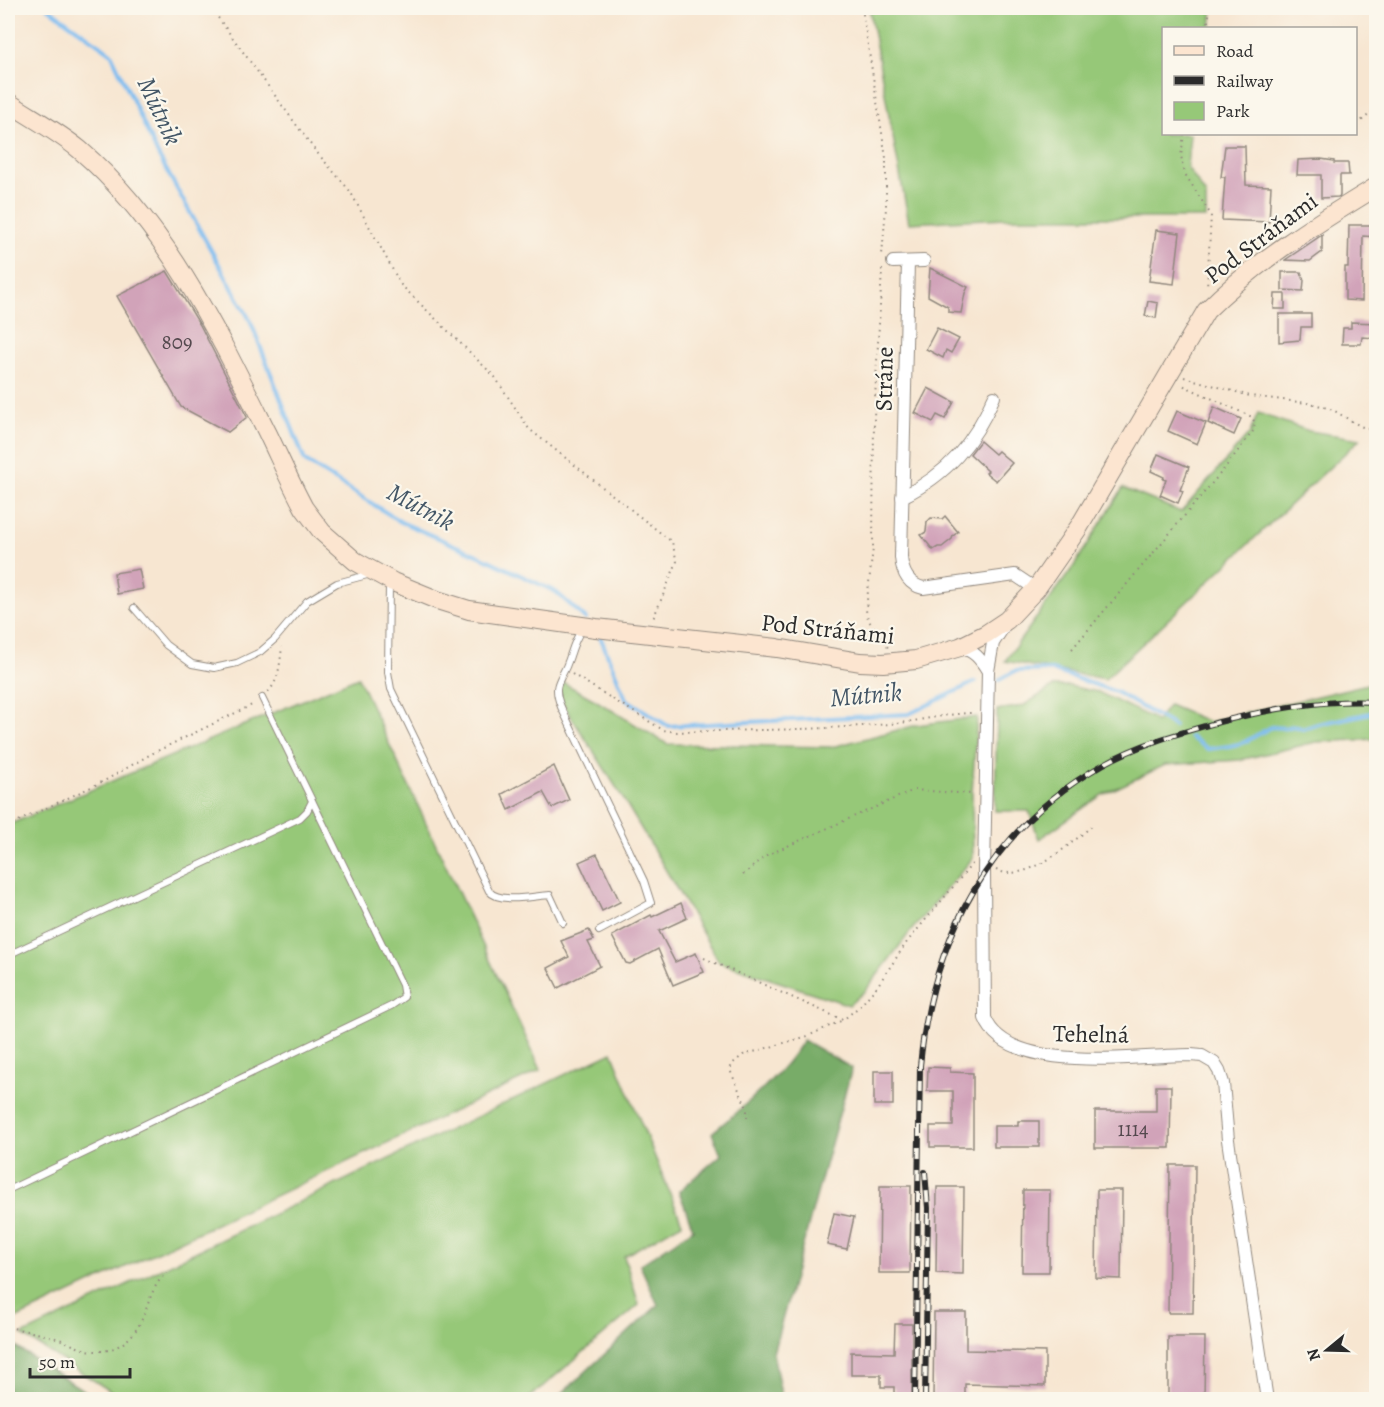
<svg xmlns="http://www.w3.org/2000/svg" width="1384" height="1407" viewBox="0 0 1384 1407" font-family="Alegreya,serif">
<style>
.green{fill:#96c878;stroke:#607a52;stroke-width:1.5}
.forest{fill:#78ac68;stroke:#526c4a;stroke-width:1.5}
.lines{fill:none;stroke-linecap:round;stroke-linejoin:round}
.stream{stroke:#7cbcf0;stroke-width:4}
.building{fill:#d1a3b9}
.lane-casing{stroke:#91887e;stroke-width:8}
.street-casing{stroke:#91887e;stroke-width:14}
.secondary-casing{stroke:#91887e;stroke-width:20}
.path{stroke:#91887e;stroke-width:2;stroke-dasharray:1.5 4.5;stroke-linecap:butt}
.lane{stroke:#fff;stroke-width:6}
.street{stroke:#fff;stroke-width:12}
.secondary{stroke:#fce5d0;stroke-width:18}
.rail-casing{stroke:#2b2b2b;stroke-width:6}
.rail{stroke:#fbf7ec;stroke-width:4;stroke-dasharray:11;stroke-linecap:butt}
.labels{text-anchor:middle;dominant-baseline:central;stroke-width:4.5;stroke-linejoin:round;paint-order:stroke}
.number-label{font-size:21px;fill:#54494e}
.street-label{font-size:24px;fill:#2b2b2b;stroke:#fbf7ec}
.water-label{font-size:26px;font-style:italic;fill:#435666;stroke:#fbf7ec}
</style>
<rect width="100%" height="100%" fill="#fbf7ec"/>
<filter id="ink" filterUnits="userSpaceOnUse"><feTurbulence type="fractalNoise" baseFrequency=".0167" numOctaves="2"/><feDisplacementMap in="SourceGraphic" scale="12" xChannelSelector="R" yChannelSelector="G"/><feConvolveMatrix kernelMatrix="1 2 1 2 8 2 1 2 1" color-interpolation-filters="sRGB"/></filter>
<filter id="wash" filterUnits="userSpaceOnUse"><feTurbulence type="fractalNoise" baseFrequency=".008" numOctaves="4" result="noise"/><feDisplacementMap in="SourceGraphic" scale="24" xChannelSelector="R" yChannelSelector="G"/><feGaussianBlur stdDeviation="1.35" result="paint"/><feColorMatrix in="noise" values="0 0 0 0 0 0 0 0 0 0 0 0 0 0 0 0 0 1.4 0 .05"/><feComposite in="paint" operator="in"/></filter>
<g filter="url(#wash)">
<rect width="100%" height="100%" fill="#f7e6d1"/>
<g class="green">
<path d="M 869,8 L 1213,8 L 1211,28 L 1164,28 L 1164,134 L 1190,134 L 1187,167 L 1206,195 L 1206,218 L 1006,218 L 909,223 Z"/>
<path d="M 1258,413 L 1309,431 L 1360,439 L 1105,679 L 1005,661 L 1074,566 L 1123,488 L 1181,512 L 1250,433 Z"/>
<path d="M 358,677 L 541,1070 L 9,1322 L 8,825 Z"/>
<path d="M 562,682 L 595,700 L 667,744 L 832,747 L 917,725 L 977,717 L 972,793 L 973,858 L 910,932 L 866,990 L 849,1005 L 719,962 C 668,873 617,785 560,700 L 559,689 Z"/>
<path d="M 1376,682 L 1376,739 L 1316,742 L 1240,760 L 1165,765 L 1102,795 L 1039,839 L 1029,811 L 995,811 L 997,710 L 1023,706 L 1054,686 L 1069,686 L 1098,692 L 1152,718 L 1156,722 L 1169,705 L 1209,722 Z"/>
<path d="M 612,1052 L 682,1223 L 624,1256 L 639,1305 L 528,1399 L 123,1399 L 22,1335 Z"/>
</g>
<g class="forest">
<path d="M 803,1040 L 852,1068 L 773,1353 L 782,1399 L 556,1399 L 658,1305 L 640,1265 L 693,1229 L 679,1191 L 721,1155 L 712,1133 C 745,1105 780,1077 803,1040 Z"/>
<path d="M 8,1342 L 97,1399 L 8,1399 Z"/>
</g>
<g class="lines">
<g class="stream">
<path d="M 48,8 L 111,53 L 158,155 L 250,320 L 305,461 L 401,522 L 482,557 L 556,592 L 586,619"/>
<path d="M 599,634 L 626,699 L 668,726 L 909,714 L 975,682"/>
<path d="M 999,680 L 1015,671 L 1052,670 L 1116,692 L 1174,726"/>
<path d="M 1190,737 L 1208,749 L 1230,746 L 1243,743 L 1271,727 L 1285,728 L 1294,726 L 1303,729 L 1318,724 L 1376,712"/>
</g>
</g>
<g id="blocks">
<g class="building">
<path d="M 1225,146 L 1245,146 L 1246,185 L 1271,186 L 1269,222 L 1222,220 L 1225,177 L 1221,177 Z"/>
<path d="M 1321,159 L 1334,161 L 1334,163 L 1348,163 L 1349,175 L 1340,175 L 1340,196 L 1338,197 L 1321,198 L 1321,175 L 1297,175 L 1298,160 Z"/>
<path d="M 1349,225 L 1377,225 L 1377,237 L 1363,236 L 1362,301 L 1345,300 L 1345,267 L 1348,267 Z"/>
<path d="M 1156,230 L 1180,233 L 1174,284 L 1149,281 Z"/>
<path d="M 1322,235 L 1322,252 L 1310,261 L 1285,260 Z"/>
<path d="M 930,268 L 968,287 L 965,293 L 961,313 L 948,312 L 948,307 L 928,296 Z"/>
<path d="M 167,271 L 200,325 L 247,417 L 228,432 L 181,407 L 117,296 Z"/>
<path d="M 1282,272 L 1301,272 L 1304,280 L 1303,291 L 1282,290 Z"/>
<path d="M 1275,294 L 1285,294 L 1285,309 L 1274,309 Z"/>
<path d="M 1148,301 L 1158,303 L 1156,318 L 1145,316 Z"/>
<path d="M 1279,314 L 1311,314 L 1311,327 L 1301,327 L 1300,340 L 1279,342 Z"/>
<path d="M 1351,322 L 1377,323 L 1377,338 L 1362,337 L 1361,344 L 1342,344 L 1343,328 L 1351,328 Z"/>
<path d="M 937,328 L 959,339 L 951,353 L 946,350 L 943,358 L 926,349 Z"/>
<path d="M 928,388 L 954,402 L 945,419 L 937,415 L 933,422 L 915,413 Z"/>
<path d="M 1214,407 L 1241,419 L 1234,435 L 1208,423 Z"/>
<path d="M 1177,411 L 1206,423 L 1197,444 L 1168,431 Z"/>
<path d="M 980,441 L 995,454 L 998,451 L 1012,463 L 996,481 L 986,473 L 988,471 L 970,454 Z"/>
<path d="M 1158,454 L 1189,467 L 1180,490 L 1183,491 L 1178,503 L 1160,495 L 1166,480 L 1163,479 L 1164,477 L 1151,471 Z"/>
<path d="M 945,516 L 958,532 L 953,536 L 952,539 L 942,547 L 938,547 L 933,550 L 921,535 L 926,532 L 927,522 L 931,518 L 942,519 Z"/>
<path d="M 139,569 L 143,589 L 117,594 L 114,573 Z"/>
<path d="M 554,766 L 569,800 L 552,808 L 543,792 L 509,810 L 502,794 Z"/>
<path d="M 597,854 L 620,902 L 602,911 L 579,862 Z"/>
<path d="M 681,903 L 687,918 L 659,931 L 675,962 L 696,953 L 704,972 L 673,985 L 658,949 L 630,964 L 626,963 L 612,936 L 651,915 L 652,917 Z"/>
<path d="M 589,930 L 594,940 L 588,942 L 600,966 L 558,988 L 548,968 L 569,957 L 561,941 Z"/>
<path d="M 928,1067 L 950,1068 L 950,1072 L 973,1073 L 973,1147 L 930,1147 L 930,1126 L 953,1126 L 953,1091 L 927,1091 Z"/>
<rect x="874" y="1071" width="19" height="34"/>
<path d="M 1156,1086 L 1171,1086 L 1170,1148 L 1095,1148 L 1095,1111 L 1156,1111 Z"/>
<path d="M 1018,1121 L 1039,1121 L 1039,1147 L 994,1147 L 994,1126 L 1018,1126 Z"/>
<path d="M 1170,1165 L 1195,1165 L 1193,1313 L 1168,1313 Z"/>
<path d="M 880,1186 L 911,1186 L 910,1273 L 879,1273 Z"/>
<path d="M 937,1187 L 964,1187 L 963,1274 L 936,1273 Z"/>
<path d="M 1023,1190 L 1050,1190 L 1049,1272 L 1022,1272 Z"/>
<path d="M 1097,1190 L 1122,1190 L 1121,1279 L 1096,1278 Z"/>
<path d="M 834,1213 L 854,1217 L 847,1249 L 827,1245 Z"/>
<path d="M 934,1312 L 966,1312 L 966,1350 L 1045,1352 L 1045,1386 L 965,1384 L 965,1400 L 933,1400 Z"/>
<path d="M 895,1324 L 912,1324 L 912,1400 L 894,1400 L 894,1387 L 881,1387 L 881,1375 L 851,1375 L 851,1352 L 894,1353 Z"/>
<path d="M 1168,1337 L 1205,1337 L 1204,1400 L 1168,1400 Z"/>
</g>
</g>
</g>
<g filter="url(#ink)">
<use href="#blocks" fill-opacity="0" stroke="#91887e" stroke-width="1.5"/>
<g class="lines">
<g class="lane-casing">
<g id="lane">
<path d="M 389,584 L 388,672 L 391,689 L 489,891 C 499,904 534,896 550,895 L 563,923"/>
<path d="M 134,608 L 166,645 L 192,664 L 214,668 L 237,663 L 260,652 L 275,639 L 307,601 L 337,583 L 371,574"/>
<path d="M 582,629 C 575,639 573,647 569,659 C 562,681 551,682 561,707 L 644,881 L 651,903 L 599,931"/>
<path d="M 8,955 L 300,818 L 307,811 L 312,801"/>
<path d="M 8,1190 L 391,1006 L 404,997 L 402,985 L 262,698"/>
</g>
</g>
<g class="street-casing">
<g id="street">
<path d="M 893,262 L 924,261"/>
<path d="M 908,262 L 901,557 C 902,571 907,584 923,588 L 1015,575 L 1036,589"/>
<path d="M 902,497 C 948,474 974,443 994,397"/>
<path d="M 1004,626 L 993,643 L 988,671 L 984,871 L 985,1018 C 1008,1076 1140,1055 1191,1055 L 1202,1056 L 1214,1063 L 1219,1071 L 1223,1083 L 1228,1140 L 1267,1400"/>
<path d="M 960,647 C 974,651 980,658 988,671"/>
</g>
</g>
<g class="secondary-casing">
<path id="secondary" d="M 8,102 C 32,118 57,131 80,150 C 167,225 218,333 268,434 C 280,459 291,484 304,508 L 322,532 L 355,561 L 393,582 L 437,600 L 469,610 L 596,628 L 777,648 L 860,662 L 883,663 L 916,660 L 960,647 L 986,634 L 1007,620 L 1036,589 L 1079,527 L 1206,311 C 1256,261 1317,223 1376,187"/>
</g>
<g class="path">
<path d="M 211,8 L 314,149 L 350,191 L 401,285 L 495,377 L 529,429 L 672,542 L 677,562 L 653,619"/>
<path d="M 862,8 L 886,158 L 886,208 L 882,255"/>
<path d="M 1207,28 L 1210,8"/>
<path d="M 1356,121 L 1361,121 L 1376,109"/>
<path d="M 1184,134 L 1181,156 L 1185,174 L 1211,215 L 1207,287"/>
<path d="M 882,269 L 874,417 L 873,548 L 866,609 C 867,626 881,633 888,648"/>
<path d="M 1184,377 L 1250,396 L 1315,404 L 1333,410 L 1360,426 L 1376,432"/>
<path d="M 1072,649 L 1224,469 L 1254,430 L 1255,423 L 1252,417 L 1180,384"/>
<path d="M 572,674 L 663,730 L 677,732 C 748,730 818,730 889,724 C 918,722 946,713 975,713"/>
<path d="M 268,692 C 279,681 280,663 282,647"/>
<path d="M 8,826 L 104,781 L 151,754 L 254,704"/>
<path d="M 996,870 C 1027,884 1070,844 1092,826"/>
<path d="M 743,875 L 767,855 L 914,790 L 973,794"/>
<path d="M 704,958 L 843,1020 L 861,1005 L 878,985 L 907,942 L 972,864"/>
<path d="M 747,1118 L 747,1108 L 730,1070 L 732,1064 L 743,1055 L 808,1036 L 843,1020"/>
<path d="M 8,1327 C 26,1331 45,1334 62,1340 C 69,1343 76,1347 84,1349 C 107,1356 128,1345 139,1325 C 150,1305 149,1289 167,1272"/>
</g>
<use href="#lane" class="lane"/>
<use href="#street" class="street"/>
<use href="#secondary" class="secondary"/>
<g class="rail-casing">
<g id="rail">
<path d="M 915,1400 L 920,1066 C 932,939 989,828 1104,764 C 1139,744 1180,733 1219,722 C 1271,709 1323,699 1376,702"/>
<path d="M 925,1400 L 928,1208 L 925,1172"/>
</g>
</g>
<use href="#rail" class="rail"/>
</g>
</g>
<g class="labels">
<g class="number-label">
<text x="177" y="342">809</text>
<text x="1133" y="1129">1114</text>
</g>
<g class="street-label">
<text transform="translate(1261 238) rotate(-37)">Pod Stráňami</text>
<text transform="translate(884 379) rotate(-89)">Stráne</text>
<text transform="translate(828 629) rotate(6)">Pod Stráňami</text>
<text transform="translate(1091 1034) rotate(1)">Tehelná</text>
</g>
<g class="water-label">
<text transform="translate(160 111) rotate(65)">Mútnik</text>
<text transform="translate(421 507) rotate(28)">Mútnik</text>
<text transform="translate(866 695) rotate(-5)">Mútnik</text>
</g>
</g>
<rect width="1384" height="1407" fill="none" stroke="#fbf7ec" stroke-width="30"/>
<rect x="1162" y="27" width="195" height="108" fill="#fbf7ec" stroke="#a8a59f" stroke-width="1.5"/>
<rect x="1174" y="46" width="30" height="9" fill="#fce5d0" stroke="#a8a59f" stroke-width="1.5"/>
<text x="1216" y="57" font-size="18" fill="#2b2b2b">Road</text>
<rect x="1174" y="76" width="30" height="9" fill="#2b2b2b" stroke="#a8a59f" stroke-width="1.5"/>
<text x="1216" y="87" font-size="18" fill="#2b2b2b">Railway</text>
<rect x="1174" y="102" width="30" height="18" fill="#96c878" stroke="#a8a59f" stroke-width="1.5"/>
<text x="1216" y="117" font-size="18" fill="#2b2b2b">Park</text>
<g transform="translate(1327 1350) rotate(251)" stroke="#fbf7ec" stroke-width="4.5" paint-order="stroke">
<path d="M0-4.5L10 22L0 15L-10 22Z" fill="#2b2b2b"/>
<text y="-9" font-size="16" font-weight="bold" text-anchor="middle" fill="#2b2b2b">N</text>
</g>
<path d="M30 1368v9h100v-9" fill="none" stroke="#2b2b2b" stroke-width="3"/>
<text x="39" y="1368" font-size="18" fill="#2b2b2b" stroke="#fbf7ec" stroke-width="4.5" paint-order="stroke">50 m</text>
</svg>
